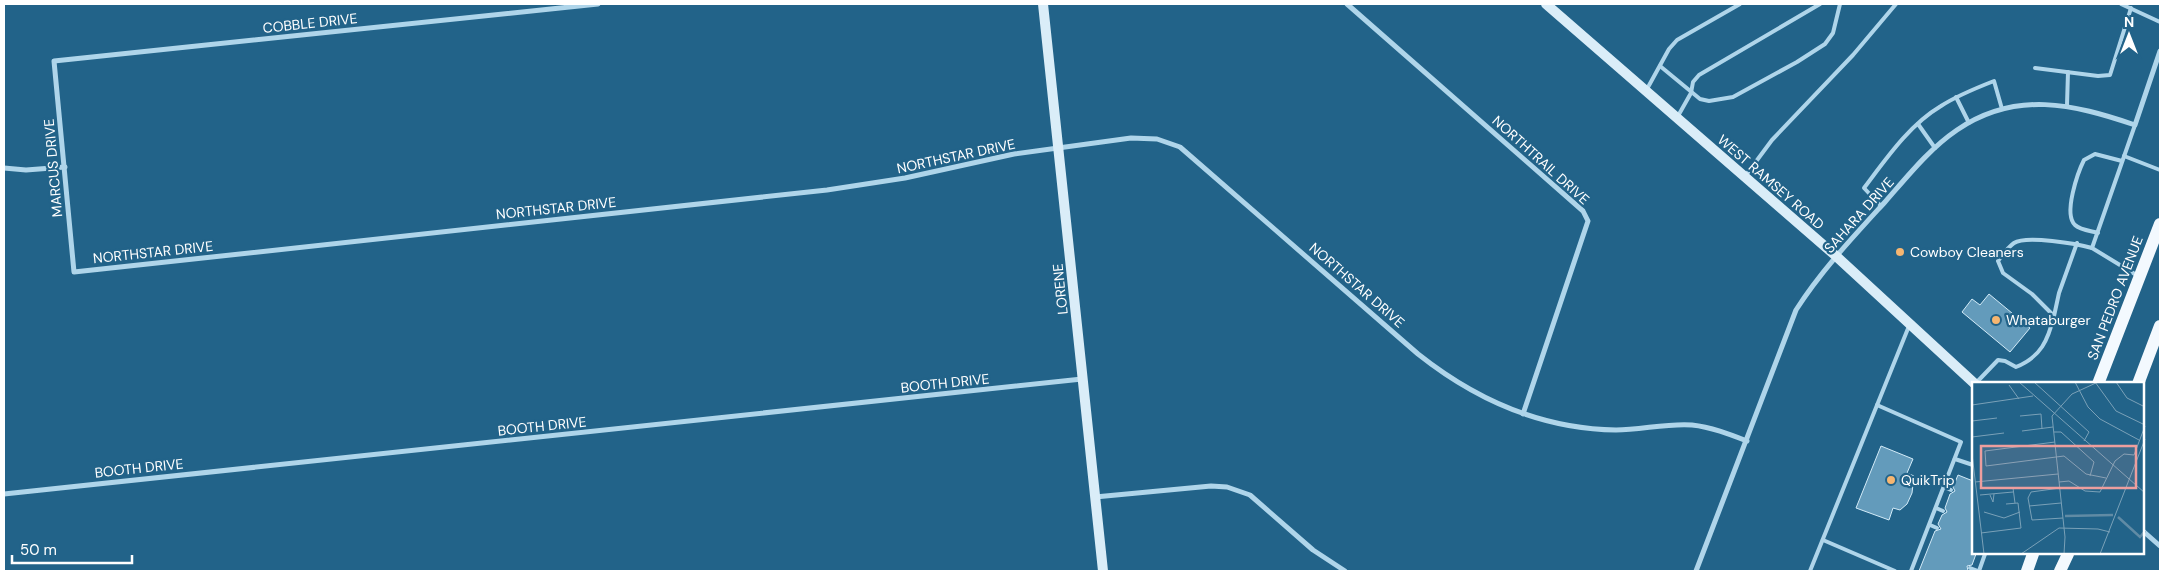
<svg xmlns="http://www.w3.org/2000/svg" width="2164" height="575" viewBox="0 0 2164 575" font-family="'DM Sans',sans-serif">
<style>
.building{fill:#639bbb;stroke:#d3ebf8}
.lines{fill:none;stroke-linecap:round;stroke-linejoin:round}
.lane{stroke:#afd5ea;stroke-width:4}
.street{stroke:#afd5ea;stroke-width:5}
.secondary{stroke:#daedf8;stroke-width:10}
.primary{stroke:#f3f9fe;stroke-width:12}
.poi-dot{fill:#f6b671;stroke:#226389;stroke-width:2}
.labels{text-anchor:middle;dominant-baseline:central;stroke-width:4.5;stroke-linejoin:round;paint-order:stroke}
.street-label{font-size:14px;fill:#fff;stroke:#226389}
.poi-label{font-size:14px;fill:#fff;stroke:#226389;text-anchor:start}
.inset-river{fill:none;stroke:#608ba5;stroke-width:2.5}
.inset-road{fill:none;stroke:#7aa1b8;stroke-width:1}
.view{fill:#ed9e9e;fill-opacity:0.15;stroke:#ed9e9e;stroke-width:2.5}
.inset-edge{fill:none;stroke:#fff;stroke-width:2.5}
</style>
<rect width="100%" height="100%" fill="#226389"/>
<g class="building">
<path d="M 1989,294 L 2030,328 L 2010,352 L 1962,312 L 1972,299 L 1980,305 Z"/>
<path d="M 1881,446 L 1913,459 L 1907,473 L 1914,476 L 1912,493 L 1907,504 L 1900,510 L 1893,508 L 1889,520 L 1856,508 Z"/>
<path d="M 1958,475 L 1973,481 L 1973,554 L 1976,554 L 1972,565 L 1967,566 L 1968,571 L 1919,571 L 1935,531 L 1941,529 L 1938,524 L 1942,515 L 1947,512 L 1945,508 L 1950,494 L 1955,491 L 1953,487 Z"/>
</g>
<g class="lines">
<g class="lane">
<path d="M 2121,4 L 2160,22"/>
<path d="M 1660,66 L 1700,99 L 1709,101 L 1733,97 L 1797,62 L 1825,44 L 1833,33 L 1840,4"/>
<path d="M 2035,68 L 2098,76 L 2110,75 L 2131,8"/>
<path d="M 1647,89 L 1669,49 L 1677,40 L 1740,4"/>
<path d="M 1956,97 L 1969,123"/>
<path d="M 2067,105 L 2068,72"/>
<path d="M 1678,116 L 1691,93 L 1693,82 L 1699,75 L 1820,4"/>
<path d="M 1918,124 L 1935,148"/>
<path d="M 2135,125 L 2092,248 L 2138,276"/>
<path d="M 2124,156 L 2160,170"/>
<path d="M 1746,175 L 1772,140 L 1853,55 L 1896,4"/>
<path d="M 1881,206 L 1864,188 C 1886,159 1909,125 1941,106 C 1958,95 1976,88 1994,81 L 2002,109"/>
<path d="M 2098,233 C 2091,231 2080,230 2075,225 C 2063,214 2078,172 2084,160 L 2095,154 L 2122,161"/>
<path d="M 2054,316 L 2059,293 L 2077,243"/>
<path d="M 1975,384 L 1998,360 L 2005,361 L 2016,367 C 2041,357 2048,340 2054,316 L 2032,294 L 2003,273 L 1998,261 C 2002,256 2008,247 2014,243 C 2026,235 2078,244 2092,248"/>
<path d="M 1877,405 L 1961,442 L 1911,571"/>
<path d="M 1955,459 L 1973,465"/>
<path d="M 1944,487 L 1951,490"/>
<path d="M 1936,508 L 1943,511"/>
<path d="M 1930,525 L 1937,528"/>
<path d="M 1823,540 L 1895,571"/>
<path d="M 1970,568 L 1978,571"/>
<path d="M 1810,571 L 1909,326"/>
<path d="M 1979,571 L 1985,554"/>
</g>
<g class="street">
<path d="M 598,4 L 54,61 L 74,272 L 827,190 L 905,178 L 1014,154 L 1131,138 L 1157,139 L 1180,147 L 1418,354 C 1476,400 1541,429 1616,430 C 1641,430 1667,423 1692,425 C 1711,427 1729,434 1747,441"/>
<path d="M 1347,4 L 1583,211 L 1588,221 L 1523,414"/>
<path d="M 4,168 L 26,170 L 65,167"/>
<path d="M 4,494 L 1082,379"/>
<path d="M 1095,497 L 1211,486 L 1227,487 L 1250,495 L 1313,550 L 1345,571"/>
<path d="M 2143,531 L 2160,546"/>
<path d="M 1696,571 L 1796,310 C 1821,271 1853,237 1885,202 C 1907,177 1929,149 1957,130 C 2016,90 2073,104 2135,125 L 2160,51"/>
</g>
<g class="secondary">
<path d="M 1043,4 L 1103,571"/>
<path d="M 1546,4 L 1836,256 L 1975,384"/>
</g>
<g class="primary">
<path d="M 2098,384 L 2160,224"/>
<path d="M 2138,384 L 2160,326"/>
<path d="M 2027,571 L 2033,554"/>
<path d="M 2060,571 L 2068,554"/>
</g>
</g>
<g class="poi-dot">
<circle cx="1900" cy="252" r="5"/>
<circle cx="1996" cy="320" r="5"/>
<circle cx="1891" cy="480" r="5"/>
</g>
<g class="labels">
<g class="street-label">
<text transform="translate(310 23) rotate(-6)">COBBLE DRIVE</text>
<text transform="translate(956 156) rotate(-12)">NORTHSTAR DRIVE</text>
<text transform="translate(1541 160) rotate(42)">NORTHTRAIL DRIVE</text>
<text transform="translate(53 168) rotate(-95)">MARCUS DRIVE</text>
<text transform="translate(1771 182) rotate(41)">WEST RAMSEY ROAD</text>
<text transform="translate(556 208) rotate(-6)">NORTHSTAR DRIVE</text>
<text transform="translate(1859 215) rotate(-48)">SAHARA DRIVE</text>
<text transform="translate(153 252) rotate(-6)">NORTHSTAR DRIVE</text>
<text transform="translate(1357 285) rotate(41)">NORTHSTAR DRIVE</text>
<text transform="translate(1060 289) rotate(-96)">LORENE</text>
<text transform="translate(2115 298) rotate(-69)">SAN PEDRO AVENUE</text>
<text transform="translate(945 383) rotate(-6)">BOOTH DRIVE</text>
<text transform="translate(542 426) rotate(-6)">BOOTH DRIVE</text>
<text transform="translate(139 468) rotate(-6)">BOOTH DRIVE</text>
</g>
<g class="poi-label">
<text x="1910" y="252">Cowboy Cleaners</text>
<text x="2006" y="320">Whataburger</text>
<text x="1901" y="480">QuikTrip</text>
</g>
</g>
<g transform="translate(1972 382)">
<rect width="172" height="172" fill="#226389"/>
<path class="inset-river" d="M 93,134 L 141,133M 146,135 L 168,155 L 173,149"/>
<path class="inset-road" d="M 47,0 L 173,111M 62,0 L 117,50 L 112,59M 103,0 L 116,25 L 128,37 L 167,58M 123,0 L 144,29 L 173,43M 144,0 L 155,16 L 173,25M 37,3 L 47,17M 0,23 L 61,14M 48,34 L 69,32 L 70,47M 0,39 L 25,36M 50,49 L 81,45M 82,50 L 89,50 L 122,80 L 118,94M 0,55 L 32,51M 83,60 L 13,69 L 14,84 L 92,74 L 114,92 L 134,96M 0,72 L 12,172M 3,100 L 86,92M 87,100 L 97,99 L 113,109 L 128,110 L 143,79 L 152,72 L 162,73 L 173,44M 41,106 L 43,121M 88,106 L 59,110 L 56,116 L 60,138 L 91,136M 8,113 L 41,110M 18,113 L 21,120 L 22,112M 57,124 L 89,121M 12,130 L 32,136 L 48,130M 9,151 L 49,146 L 46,121 L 34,122M 49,172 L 87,146 L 126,147 L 138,150M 92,172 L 93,155 L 80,34 L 100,12 L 126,0M 128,172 L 173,57"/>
<path class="view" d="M 9,64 L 164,64 L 164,106 L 9,106 Z"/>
<rect width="172" height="172" class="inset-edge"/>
</g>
<rect width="2164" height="575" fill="none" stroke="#ffffff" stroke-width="10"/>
<g transform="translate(2129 35)" stroke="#226389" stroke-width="4" paint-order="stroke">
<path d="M0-4L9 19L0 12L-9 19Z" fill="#ffffff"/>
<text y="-8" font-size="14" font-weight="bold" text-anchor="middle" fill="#ffffff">N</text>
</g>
<path d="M12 555v8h120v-8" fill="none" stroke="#ffffff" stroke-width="2.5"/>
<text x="20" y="555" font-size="15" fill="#ffffff" stroke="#226389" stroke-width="4" paint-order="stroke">50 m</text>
</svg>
